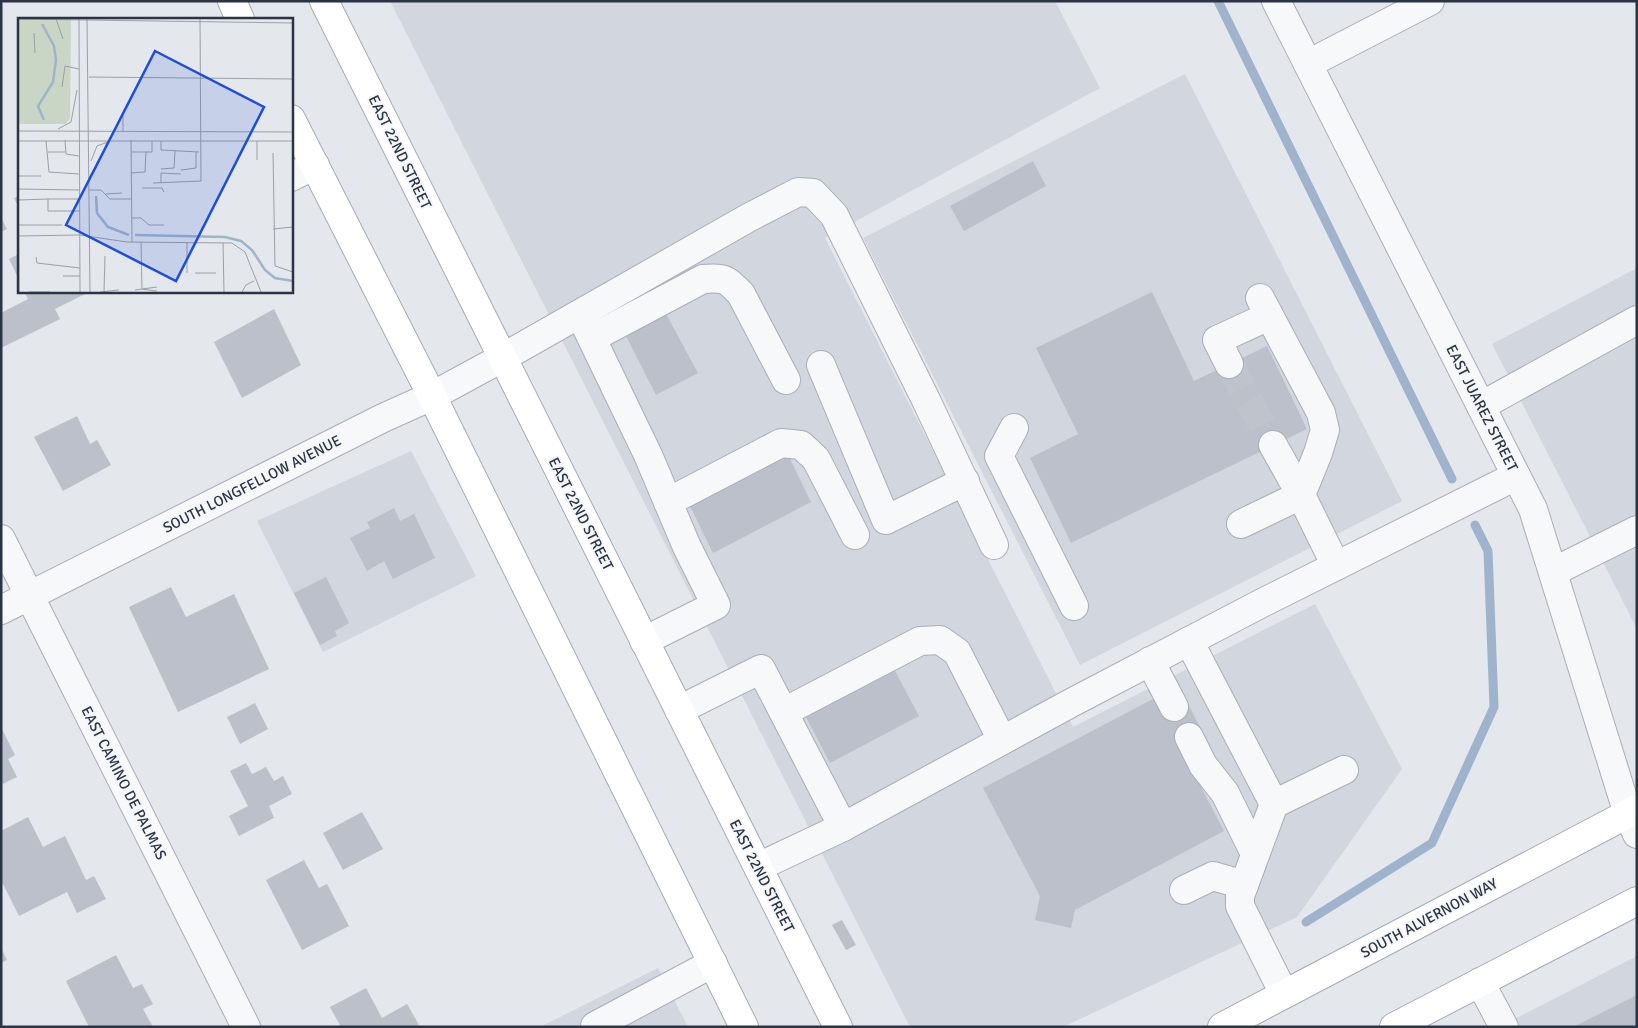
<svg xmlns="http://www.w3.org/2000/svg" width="1638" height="1028" viewBox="0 0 1638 1028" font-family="Signika,sans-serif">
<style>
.built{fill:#d2d6de}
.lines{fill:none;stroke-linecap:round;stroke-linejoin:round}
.stream{stroke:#9fb4cc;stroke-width:9}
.building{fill:#bbc0ca}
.minor-tunnel{stroke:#bfc3cb;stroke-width:28;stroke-dasharray:28 14;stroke-linecap:butt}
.minor-casing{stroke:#a9aeb7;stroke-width:30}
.major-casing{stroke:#a3abb8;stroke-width:30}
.minor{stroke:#f7f8fa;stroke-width:28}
.major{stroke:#fff;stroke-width:28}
.labels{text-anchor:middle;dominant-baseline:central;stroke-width:4;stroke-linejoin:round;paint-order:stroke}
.street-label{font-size:15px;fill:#2b3445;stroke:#f4f6f9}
.inset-river{fill:none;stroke:#9fb4cc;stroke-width:2.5}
.inset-road{fill:none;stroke:#9a9fa9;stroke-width:1}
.view{fill:#1d4ed8;fill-opacity:0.15;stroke:#1d4ed8;stroke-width:2.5}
.inset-edge{fill:none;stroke:#2b3445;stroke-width:2.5}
</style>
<rect width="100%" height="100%" fill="#e4e7ec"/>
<g class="built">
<path d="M 390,1 L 1055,1 L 1100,88 L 825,238 L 1073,727 L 1315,604 L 1402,769 L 1297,917 L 1063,1027 L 910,1027 Z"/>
<path d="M 1185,74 L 1402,501 L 1080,665 L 863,238 Z"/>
<path d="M 1637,268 L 1637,629 L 1492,344 Z"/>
<path d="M 411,451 L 476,576 L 323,652 L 257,521 Z"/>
<path d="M 1637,956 L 1637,1027 L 1499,1027 Z"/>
<path d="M 658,968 L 688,1027 L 540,1027 Z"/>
</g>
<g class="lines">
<g class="stream">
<path d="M 1218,1 L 1452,479"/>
<path d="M 1306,922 L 1432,843 L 1494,707 L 1488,551 L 1475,525"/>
</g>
</g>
<g class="building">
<path d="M 1033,161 L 1046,186 L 964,231 L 950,206 Z"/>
<path d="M 19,196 L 19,208 L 14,198 Z"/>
<path d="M 1,217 L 7,229 L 1,232 Z"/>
<path d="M 19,254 L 19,280 L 9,259 Z"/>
<path d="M 24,291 L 91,291 L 55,309 L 60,319 L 1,348 L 1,313 L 28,299 Z"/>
<path d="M 1152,292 L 1194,381 L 1267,346 L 1307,429 L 1071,543 L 1030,458 L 1078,434 L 1036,348 Z"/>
<path d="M 274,309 L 301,365 L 242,398 L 214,342 Z"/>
<path d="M 666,314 L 698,373 L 656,395 L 626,336 Z"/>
<path d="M 77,416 L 90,444 L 97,440 L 111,465 L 63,491 L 34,437 Z"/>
<path d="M 787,453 L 811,502 L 713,553 L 689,504 Z"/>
<path d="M 394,508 L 400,521 L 414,514 L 435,558 L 393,579 L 384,561 L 367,571 L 350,538 L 370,528 L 367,522 Z"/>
<path d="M 326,577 L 349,623 L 335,631 L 337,636 L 320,645 L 294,593 Z"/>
<path d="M 171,587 L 186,617 L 234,594 L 269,669 L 178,712 L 129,607 Z"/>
<path d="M 894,669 L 919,716 L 830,763 L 805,715 Z"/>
<path d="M 1155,698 L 1186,700 L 1202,731 L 1178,743 L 1224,831 L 1075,910 L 1071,928 L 1035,920 L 1040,896 L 983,788 Z"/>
<path d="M 255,703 L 268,729 L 240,744 L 227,717 Z"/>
<path d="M 1,727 L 15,755 L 8,759 L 17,777 L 3,784 L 1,780 Z"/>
<path d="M 246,763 L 252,774 L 266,767 L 274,781 L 283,776 L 292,794 L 269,806 L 274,818 L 239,836 L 229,816 L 248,806 L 230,771 Z"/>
<path d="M 362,812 L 383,849 L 343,870 L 323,833 Z"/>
<path d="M 28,817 L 43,847 L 65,836 L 86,880 L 94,876 L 106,899 L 77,913 L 67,892 L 19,916 L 1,880 L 1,831 Z"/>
<path d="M 304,860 L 319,888 L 327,884 L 349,926 L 302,950 L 266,880 Z"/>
<path d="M 842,920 L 856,945 L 846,950 L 832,925 Z"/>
<path d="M 1,948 L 7,960 L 1,963 Z"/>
<path d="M 116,955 L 133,988 L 142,984 L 153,1004 L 143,1009 L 153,1027 L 89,1027 L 66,981 Z"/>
<path d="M 366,988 L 382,1018 L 407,1004 L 419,1025 L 415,1027 L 341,1027 L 330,1007 Z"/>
<path d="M 1637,995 L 1637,1027 L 1573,1027 Z"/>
</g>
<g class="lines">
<path class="minor-tunnel" d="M 1229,364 L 1273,445"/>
<g class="minor-casing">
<g id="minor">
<path d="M 1276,1 L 1533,509 L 1628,814 L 1637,834"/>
<path d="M 1308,64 L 1430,1"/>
<path d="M 291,177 L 315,165"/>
<path d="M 1260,298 L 1321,413 L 1325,430 L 1318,453 L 1301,495 L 1336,566"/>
<path d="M 580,314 L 648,455 L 687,547 L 716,605 L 644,641"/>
<path d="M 592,338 L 703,279 C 724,277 727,279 741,294 L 786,380"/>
<path d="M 1229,364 L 1217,340 L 1269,316"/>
<path d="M 821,365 L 886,520 L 965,481"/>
<path d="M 1481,406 L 1637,320"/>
<path d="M 1014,428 L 999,456 L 1074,606"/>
<path d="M 668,502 L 781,443 L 801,445 L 816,459 L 855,535"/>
<path d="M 1241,524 L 1301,495 L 1273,445"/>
<path d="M 1,539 L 246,1027"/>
<path d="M 1553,572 L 1637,530"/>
<path d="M 1,610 L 383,418 L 432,396 L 502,358 L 748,218 L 798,192 L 813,193 L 834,215 L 926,400 L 994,545"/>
<path d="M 1189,641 L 1274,804 L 1240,896 L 1240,906 L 1284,994"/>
<path d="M 1150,661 L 1174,707"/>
<path d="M 679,710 L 761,669 L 843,827"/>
<path d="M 784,712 L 920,641 L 940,640 L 957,652 L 1002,740"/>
<path d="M 1189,737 L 1203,765 L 1225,793 L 1255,854"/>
<path d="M 1274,804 L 1344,770"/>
<path d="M 758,867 L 843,827 L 1071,703 L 1262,603 L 1516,476"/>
<path d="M 1184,890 L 1213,876 L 1244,885"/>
<path d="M 1480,982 L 1504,1027"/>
<path d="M 595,1026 L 713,963"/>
</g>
</g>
<g class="major-casing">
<g id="major">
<path d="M 232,1 L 240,19"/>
<path d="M 324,1 L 838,1027"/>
<path d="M 291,119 L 432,396 L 744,1027"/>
<path d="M 1222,1027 L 1637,809"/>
<path d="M 1394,1027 L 1637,901"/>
</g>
</g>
<use href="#minor" class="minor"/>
<use href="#major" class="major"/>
</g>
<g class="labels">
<g class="street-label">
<text transform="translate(400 152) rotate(64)">EAST 22ND STREET</text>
<text transform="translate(1482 408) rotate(63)">EAST JUAREZ STREET</text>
<text transform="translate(252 484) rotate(-27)">SOUTH LONGFELLOW AVENUE</text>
<text transform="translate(581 514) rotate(63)">EAST 22ND STREET</text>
<text transform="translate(124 783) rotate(63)">EAST CAMINO DE PALMAS</text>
<text transform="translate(762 876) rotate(63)">EAST 22ND STREET</text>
<text transform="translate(1429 918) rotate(-28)">SOUTH ALVERNON WAY</text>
</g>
</g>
<g transform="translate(18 18)">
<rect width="275" height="275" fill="#e4e7ec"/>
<path d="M 0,1 L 53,1 L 52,100 L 48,106 L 0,106 Z" fill="#c9d6c5"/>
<path class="inset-river" d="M 24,6 L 36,28 L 38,42 L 35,64 L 20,88 L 26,102M 78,178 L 79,195 L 90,209 L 111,217M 117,217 L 207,219 L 223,223 L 234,232 L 247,252 L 257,260 L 275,263"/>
<path class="inset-road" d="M 0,1 L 275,5M 38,1 L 45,21M 61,1 L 62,274M 69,1 L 72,274M 16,15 L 17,35M 71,59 L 275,61M 44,69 L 47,48 L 61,51M 105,97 L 105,113M 40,111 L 53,104 L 59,72M 0,113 L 275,114M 47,122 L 48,136 L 61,138M 113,122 L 114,224M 0,123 L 1,274M 0,123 L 275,123M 28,123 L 31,154 L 61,156M 143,123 L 143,132 L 181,134M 239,123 L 239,142M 30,134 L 47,134M 113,134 L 134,134 L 134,123M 255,135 L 257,248 L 275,254M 73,143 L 79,128 L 90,124M 143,151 L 156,150 L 157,133M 163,152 L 178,150 L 178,134M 113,155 L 127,154 L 128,134M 0,158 L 23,158M 135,165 L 183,163 L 182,1M 143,165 L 143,155 L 163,156M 124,170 L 144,170 L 146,174M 0,171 L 61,172M 71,172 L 83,172 L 92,181 L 114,181M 88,176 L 104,175M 30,181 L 62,181M 1,182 L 30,181 L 30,193 L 62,193M 114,200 L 123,200 L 131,207 L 146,207M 1,207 L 44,207M 255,211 L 275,209M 0,218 L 62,217 L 109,224 L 214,225 L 227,234 L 243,274M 123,224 L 124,271M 169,224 L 169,255M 205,225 L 206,274M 18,239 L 19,245 L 62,250M 177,255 L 198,255M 45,258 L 62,258M 124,271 L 139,273M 117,272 L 139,269M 86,273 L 87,238M 11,274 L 32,274M 82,274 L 101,272M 224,274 L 228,267 L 236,263"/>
<path class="view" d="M 137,33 L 246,89 L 158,263 L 48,207 Z"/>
<rect width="275" height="275" class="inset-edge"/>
</g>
<rect width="1638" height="1028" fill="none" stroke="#2b3445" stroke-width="5"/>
</svg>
